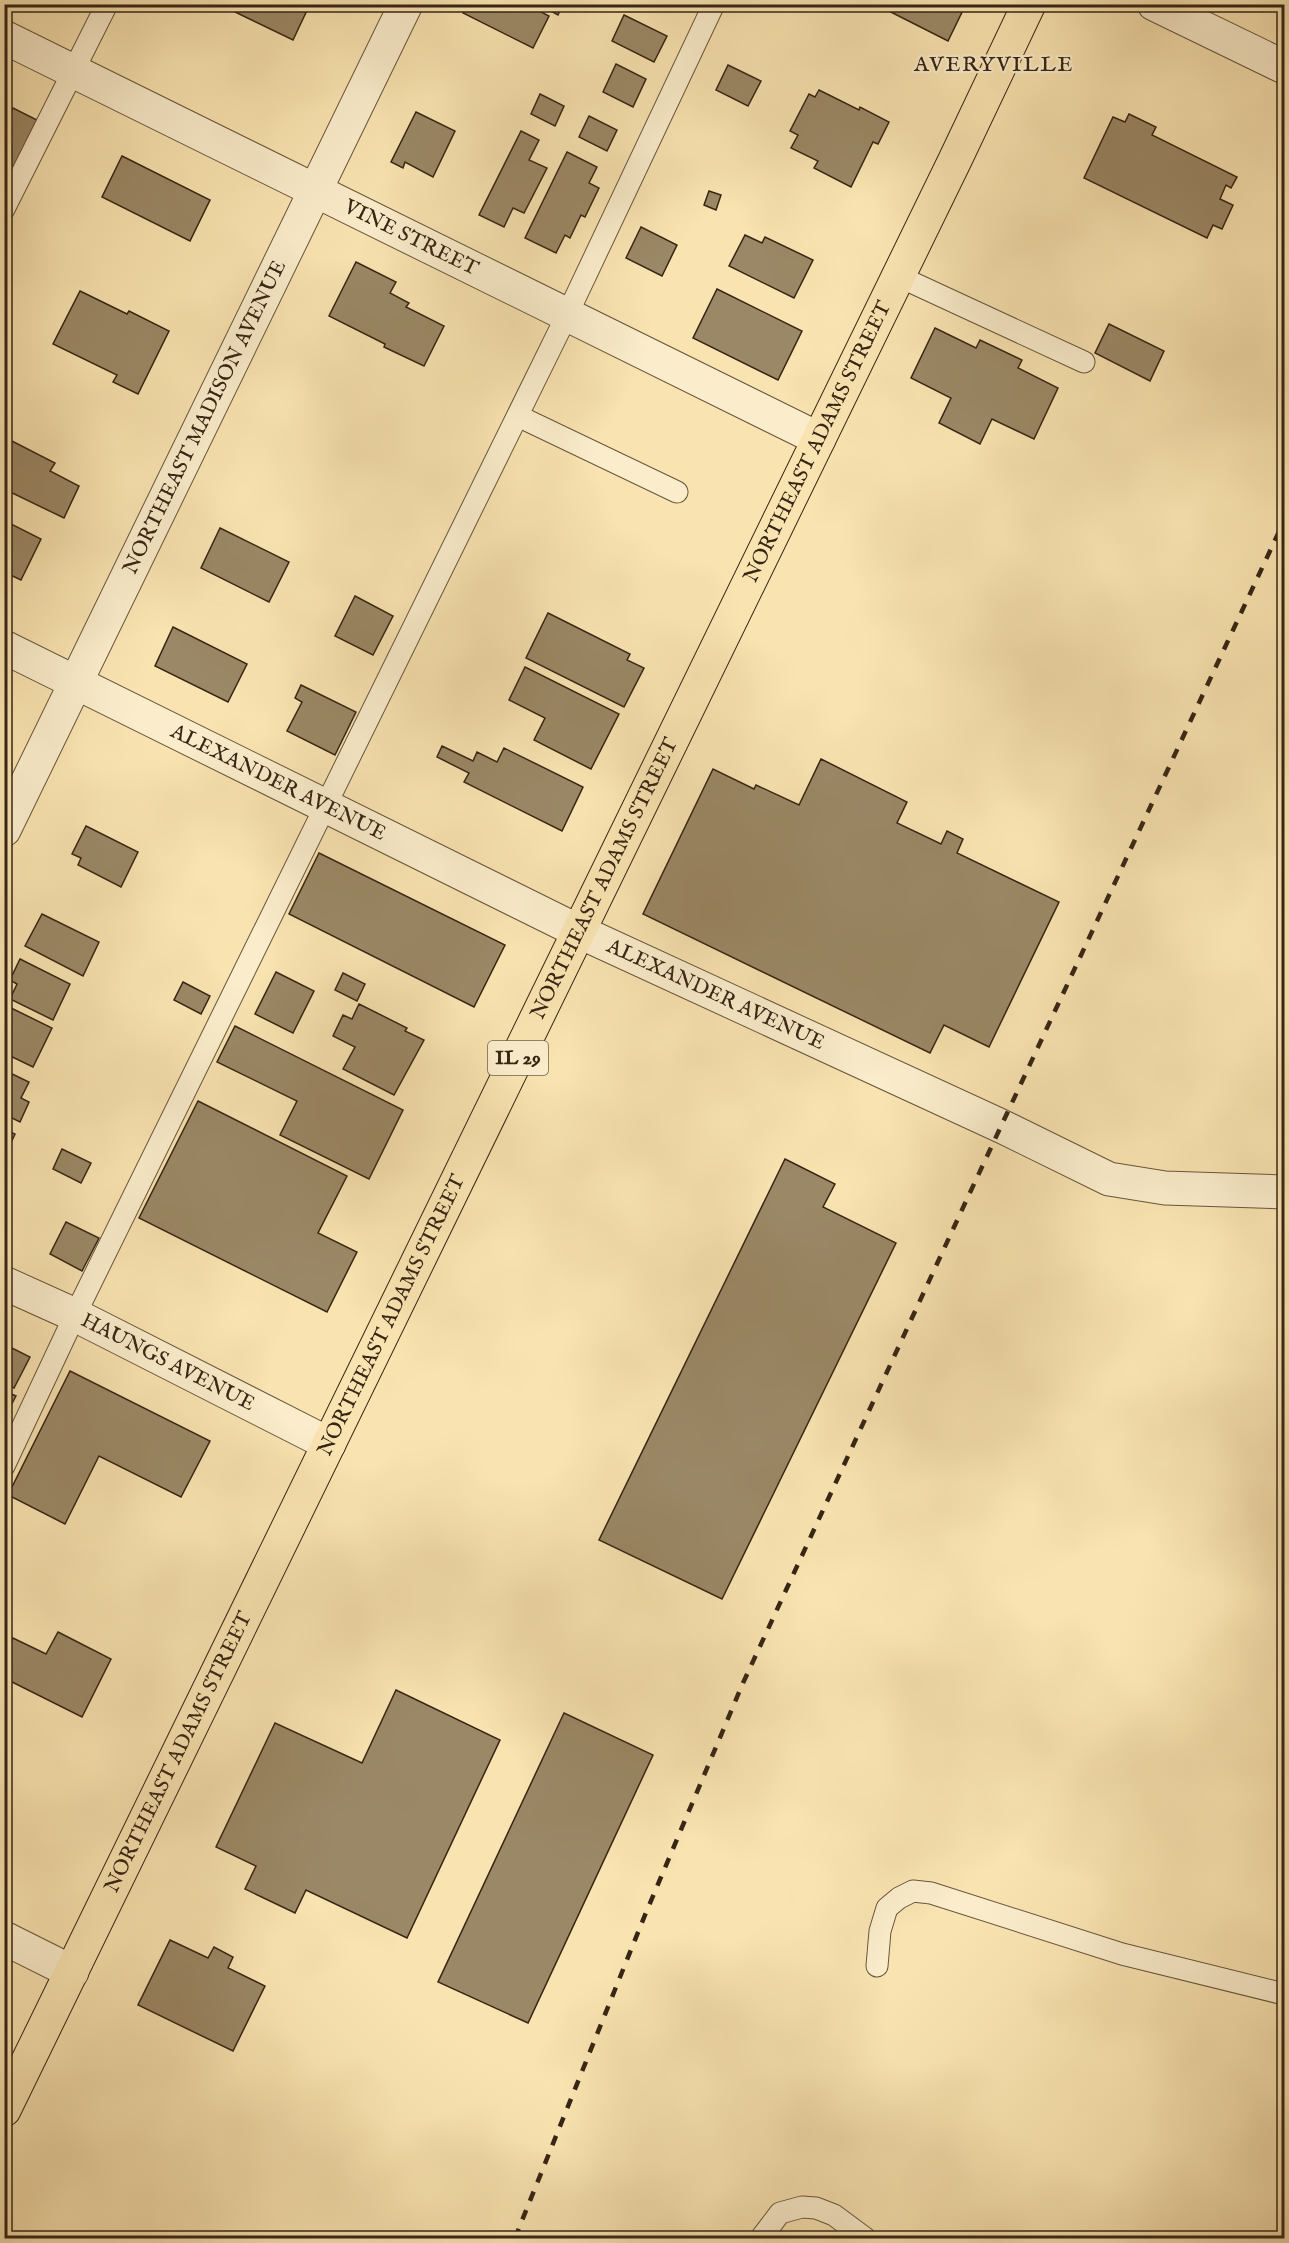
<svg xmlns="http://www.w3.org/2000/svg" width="1289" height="2243" viewBox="0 0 1289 2243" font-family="'IM FELL English',serif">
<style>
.building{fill:#9b8866;stroke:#362514;stroke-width:1.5}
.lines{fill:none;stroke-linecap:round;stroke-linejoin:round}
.lane-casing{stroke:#67553b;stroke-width:23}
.street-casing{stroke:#67553b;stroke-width:35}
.primary-casing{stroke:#362514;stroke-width:35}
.lane{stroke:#fbedcc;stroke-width:21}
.street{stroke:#fbedcc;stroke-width:33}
.primary{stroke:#f9e4b1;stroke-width:33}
.rail{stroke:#362514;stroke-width:4.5;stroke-dasharray:10 10;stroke-linecap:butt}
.labels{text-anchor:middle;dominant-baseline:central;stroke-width:4.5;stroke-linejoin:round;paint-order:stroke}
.shield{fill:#fbedcc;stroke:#71614b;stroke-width:1.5}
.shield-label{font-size:20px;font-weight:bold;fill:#362514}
.street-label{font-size:21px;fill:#362514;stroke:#fbedcc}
.neighbourhood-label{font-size:22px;letter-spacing:1.5px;fill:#362514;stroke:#fbedcc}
</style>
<rect width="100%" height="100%" fill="#f9e4b1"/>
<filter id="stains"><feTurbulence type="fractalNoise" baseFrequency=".00333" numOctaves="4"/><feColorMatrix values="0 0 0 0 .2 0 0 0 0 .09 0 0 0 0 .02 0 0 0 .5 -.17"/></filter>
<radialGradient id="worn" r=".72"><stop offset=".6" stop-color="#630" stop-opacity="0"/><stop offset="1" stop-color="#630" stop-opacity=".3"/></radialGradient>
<g class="building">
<path d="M 226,4 L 310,4 L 293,40 L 225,7 Z"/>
<path d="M 468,4 L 526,4 L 549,16 L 533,48 L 463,13 Z"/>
<path d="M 538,4 L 563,4 L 558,15 Z"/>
<path d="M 875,4 L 966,4 L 948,41 Z"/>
<path d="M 624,15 L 667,36 L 654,62 L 612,41 Z"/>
<path d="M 616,64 L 646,79 L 633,107 L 603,92 Z"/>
<path d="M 728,65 L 761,81 L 748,106 L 716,90 Z"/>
<path d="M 819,90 L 859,110 L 860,107 L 889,122 L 878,144 L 873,142 L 851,187 L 814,168 L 818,161 L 791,148 L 798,135 L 790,131 L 809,94 L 815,97 Z"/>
<path d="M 540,94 L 564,106 L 555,126 L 531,114 Z"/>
<path d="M 4,108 L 11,111 L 13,108 L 37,120 L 10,174 L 4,172 Z"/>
<path d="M 416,112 L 455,131 L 433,177 L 405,162 L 403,168 L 391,162 Z"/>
<path d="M 1129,114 L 1156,127 L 1152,135 L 1237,177 L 1231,188 L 1226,185 L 1220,199 L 1233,205 L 1222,229 L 1213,225 L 1207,238 L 1084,178 L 1113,117 L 1125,122 Z"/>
<path d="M 589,116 L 617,130 L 607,151 L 579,137 Z"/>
<path d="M 521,131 L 539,140 L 529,160 L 547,168 L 524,213 L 513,208 L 504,227 L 479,215 Z"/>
<path d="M 567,152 L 597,167 L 589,183 L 599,188 L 585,217 L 581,215 L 570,238 L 565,235 L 556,253 L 525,238 Z"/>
<path d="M 122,156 L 210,200 L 190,241 L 102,197 Z"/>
<path d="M 709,191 L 721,195 L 716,210 L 704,205 Z"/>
<path d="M 641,227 L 677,245 L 662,276 L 626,258 Z"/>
<path d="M 745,235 L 762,243 L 765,237 L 813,260 L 794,298 L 729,266 Z"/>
<path d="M 356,262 L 396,282 L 390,293 L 409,303 L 406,307 L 444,326 L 424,366 L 384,347 L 385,344 L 329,316 Z"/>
<path d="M 717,289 L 802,331 L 778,380 L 693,338 Z"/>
<path d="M 80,291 L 127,314 L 129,311 L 169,331 L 138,394 L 113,382 L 117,375 L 53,344 Z"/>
<path d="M 1109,324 L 1164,351 L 1150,381 L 1095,353 Z"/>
<path d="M 935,328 L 976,348 L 980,340 L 1022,360 L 1018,368 L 1058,388 L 1034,439 L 992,419 L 980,444 L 939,423 L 951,398 L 911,378 Z"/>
<path d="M 6,438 L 55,463 L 50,471 L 79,486 L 64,518 L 4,489 Z"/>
<path d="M 4,509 L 10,511 L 5,521 L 41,539 L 21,580 L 4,572 Z"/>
<path d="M 220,528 L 289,562 L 269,602 L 201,568 Z"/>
<path d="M 355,596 L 393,616 L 373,655 L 335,636 Z"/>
<path d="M 548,613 L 630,654 L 627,660 L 644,668 L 624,707 L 526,658 Z"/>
<path d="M 173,627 L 247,664 L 228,702 L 155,666 Z"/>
<path d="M 525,667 L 619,714 L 591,769 L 534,740 L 545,718 L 509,700 Z"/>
<path d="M 301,685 L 356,712 L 335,755 L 287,731 L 302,702 L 295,698 Z"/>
<path d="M 442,746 L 473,761 L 477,752 L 497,762 L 504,748 L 583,787 L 562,831 L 464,782 L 469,773 L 437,757 Z"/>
<path d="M 821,759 L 907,802 L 897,823 L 941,844 L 947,831 L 963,839 L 957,853 L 1059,902 L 989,1047 L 944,1025 L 930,1053 L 643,914 L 713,769 L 754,789 L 756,785 L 799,805 Z"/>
<path d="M 86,826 L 138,852 L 121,887 L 78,865 L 81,858 L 72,854 Z"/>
<path d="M 319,853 L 505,945 L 474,1007 L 289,914 Z"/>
<path d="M 42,914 L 99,942 L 83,976 L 25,946 Z"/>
<path d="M 20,959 L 70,984 L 53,1020 L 10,999 L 17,984 L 10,980 Z"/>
<path d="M 276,972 L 314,991 L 293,1033 L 255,1014 Z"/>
<path d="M 343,973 L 365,984 L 357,1001 L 335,990 Z"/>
<path d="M 183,982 L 210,996 L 201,1014 L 174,1000 Z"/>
<path d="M 359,1004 L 407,1028 L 405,1031 L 424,1040 L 394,1095 L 343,1069 L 355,1047 L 333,1036 L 343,1015 L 352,1019 Z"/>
<path d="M 7,1006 L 52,1028 L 33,1067 L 4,1053 L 4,1010 Z"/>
<path d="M 235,1026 L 403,1110 L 369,1179 L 280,1135 L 297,1101 L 217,1062 Z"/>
<path d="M 4,1070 L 29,1082 L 21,1098 L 29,1102 L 20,1122 L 4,1114 Z"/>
<path d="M 198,1101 L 347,1176 L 318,1233 L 357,1252 L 327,1312 L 139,1218 Z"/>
<path d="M 4,1129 L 15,1134 L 7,1151 L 4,1150 Z"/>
<path d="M 62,1149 L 91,1163 L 81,1183 L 53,1169 Z"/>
<path d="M 785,1159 L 835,1184 L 823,1207 L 896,1243 L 722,1599 L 599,1540 Z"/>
<path d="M 66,1222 L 99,1238 L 82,1271 L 50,1254 Z"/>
<path d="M 4,1344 L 30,1357 L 14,1388 L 4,1384 Z"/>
<path d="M 70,1371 L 210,1441 L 181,1497 L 99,1456 L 65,1524 L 8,1495 Z"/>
<path d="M 4,1391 L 16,1396 L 4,1419 Z"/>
<path d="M 58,1632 L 111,1659 L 82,1717 L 4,1678 L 4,1654 L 13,1638 L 46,1654 Z"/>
<path d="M 396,1690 L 500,1740 L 407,1938 L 306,1890 L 295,1913 L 245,1889 L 256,1866 L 216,1847 L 275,1723 L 362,1763 Z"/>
<path d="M 564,1713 L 653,1755 L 528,2023 L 438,1982 Z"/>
<path d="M 170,1940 L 208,1958 L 214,1947 L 233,1957 L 228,1968 L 265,1986 L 233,2051 L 138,2005 Z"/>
</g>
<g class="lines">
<g class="lane-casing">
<g id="lane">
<path d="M 4,209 L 107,4"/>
<path d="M 898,276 L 1084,362"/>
<path d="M 518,416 L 677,492"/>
<path d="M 4,1466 L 75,1315 L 567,315 L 714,4"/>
<path d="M 877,1966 L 880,1931 L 887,1908 L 899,1898 L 913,1891 L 931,1893 L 1122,1954 L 1284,1994"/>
<path d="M 761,2238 L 780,2213 L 802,2207 L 816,2208 L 834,2215 L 865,2238"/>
</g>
</g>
<g class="street-casing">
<g id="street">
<path d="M 1154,4 L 1284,67"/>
<path id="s1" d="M 4,37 L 819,439"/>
<path id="s2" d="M 4,647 L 580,932 L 1001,1126 L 1109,1179 L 1165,1188 L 1284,1192"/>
<path id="s3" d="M 4,830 L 406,4"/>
<path id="s4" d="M 4,1283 L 75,1315 L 329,1444"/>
<path d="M 4,1938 L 72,1972"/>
</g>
</g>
<g class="primary-casing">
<g id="primary">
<path id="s5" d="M 4,2110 L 955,160 L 1029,4"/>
</g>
</g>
<use href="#lane" class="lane"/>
<use href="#street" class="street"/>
<use href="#primary" class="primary"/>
<path class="rail" d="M 515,2238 L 645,1915 L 743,1683 L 967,1199 L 1284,521"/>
</g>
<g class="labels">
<rect class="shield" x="488" y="1041" width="60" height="34" rx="4.5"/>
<g class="shield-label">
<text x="518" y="1058">IL 29</text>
</g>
<g class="street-label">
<text stroke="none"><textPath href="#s1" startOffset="454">VINE STREET</textPath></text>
<text stroke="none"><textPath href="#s3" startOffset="459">NORTHEAST MADISON AVENUE</textPath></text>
<text stroke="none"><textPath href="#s5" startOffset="1856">NORTHEAST ADAMS STREET</textPath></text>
<text stroke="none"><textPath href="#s2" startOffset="306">ALEXANDER AVENUE</textPath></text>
<text stroke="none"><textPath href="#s5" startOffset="1370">NORTHEAST ADAMS STREET</textPath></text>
<text stroke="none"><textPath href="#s2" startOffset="792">ALEXANDER AVENUE</textPath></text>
<text stroke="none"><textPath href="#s5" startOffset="884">NORTHEAST ADAMS STREET</textPath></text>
<text stroke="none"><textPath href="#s4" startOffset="182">HAUNGS AVENUE</textPath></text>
<text stroke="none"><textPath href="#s5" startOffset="398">NORTHEAST ADAMS STREET</textPath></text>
</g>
<g class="neighbourhood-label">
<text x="994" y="65">AVERYVILLE</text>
</g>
</g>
<rect width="1289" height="2243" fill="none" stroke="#f9e4b1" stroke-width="24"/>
<rect x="6" y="6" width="1277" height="2231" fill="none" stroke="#362514" stroke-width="3"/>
<rect x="12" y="12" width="1265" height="2219" fill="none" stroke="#362514" stroke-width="1.5"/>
<rect width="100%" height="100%" filter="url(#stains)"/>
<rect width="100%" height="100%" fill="url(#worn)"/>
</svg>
